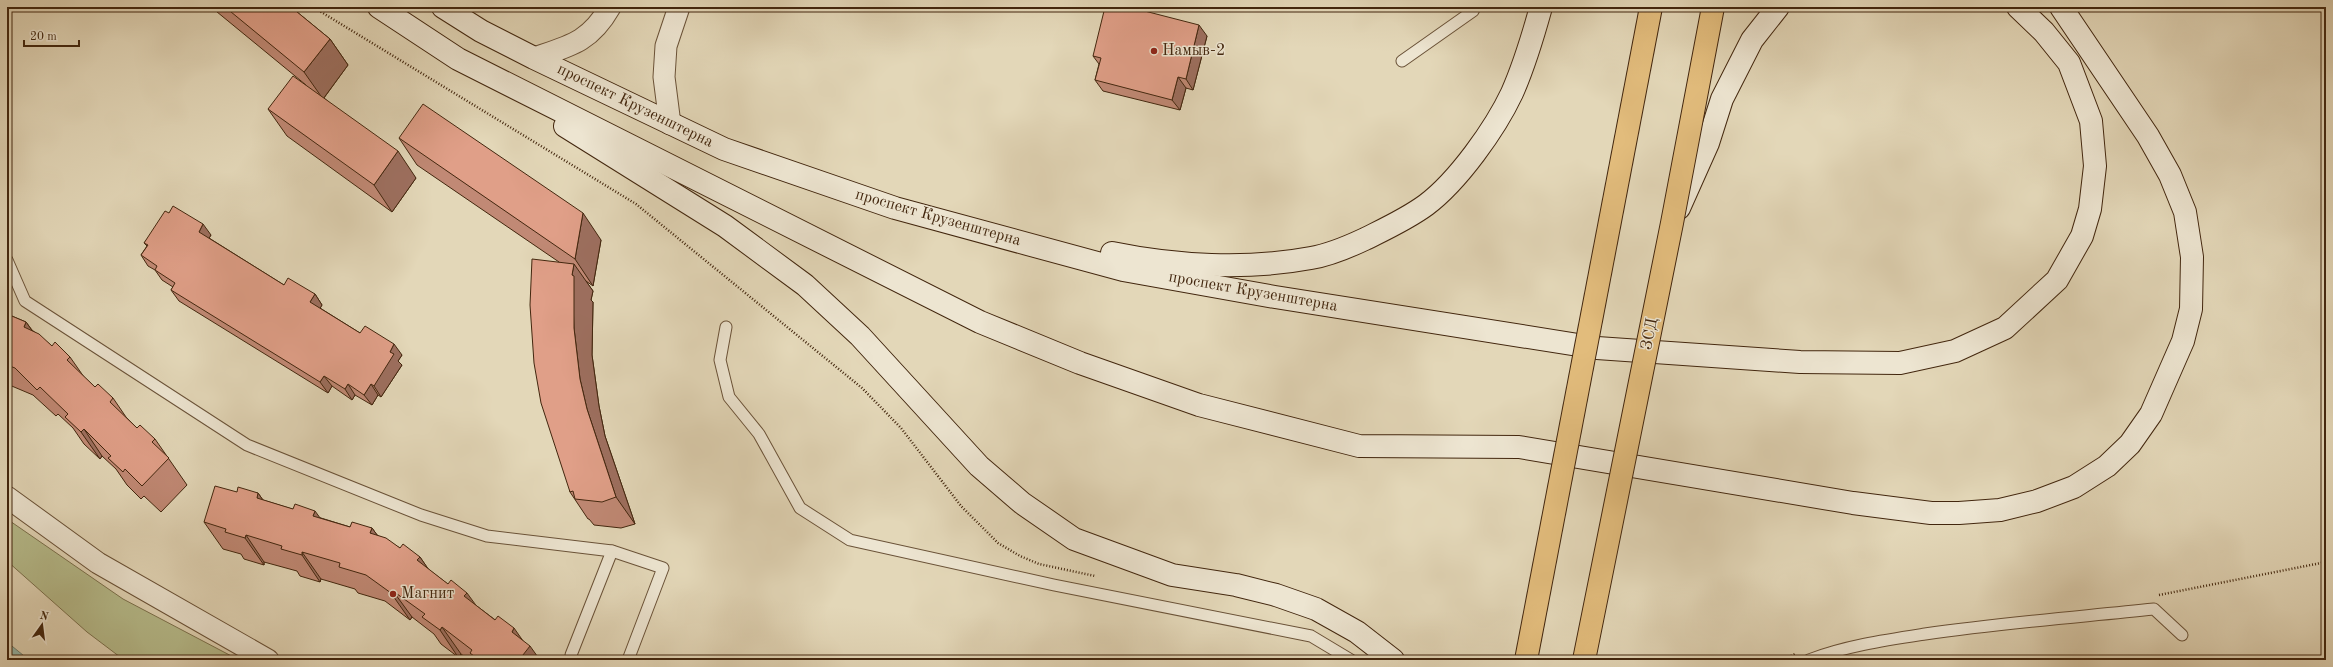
<svg xmlns="http://www.w3.org/2000/svg" width="2333" height="667" viewBox="0 0 2333 667" font-family="'Old Standard TT',serif">
<style>
.green{fill:#b7bd8d;stroke:#7c724e}
.water{fill:#95baad;stroke:#747f6d}
.lines{fill:none;stroke-linecap:round;stroke-linejoin:round}
.service-casing{stroke:#6a5238;stroke-width:13}
.minor-casing{stroke:#6a5238;stroke-width:23}
.secondary-casing{stroke:#42260e;stroke-width:24}
.path{stroke:#42260e;stroke-width:2.5;stroke-dasharray:1 2;stroke-linecap:butt}
.service{stroke:#ede5d1;stroke-width:11}
.minor{stroke:#ede5d1;stroke-width:21}
.secondary{stroke:#ede5d1;stroke-width:22}
.motorway-bridge-casing{stroke:#42260e;stroke-width:24;stroke-linecap:butt}
.motorway-bridge{stroke:#e2bc7c;stroke-width:22}
.wall{fill:#c18975;stroke:#42260e}
.shaded-wall{fill:#9d6f5f;stroke:#42260e}
.building{fill:#e09f88;stroke:#42260e}
.poi-dot{fill:#8f2418;stroke:#ede5d1;stroke-width:1.5}
.labels{text-anchor:middle;dominant-baseline:central;stroke-width:3;stroke-linejoin:round;paint-order:stroke}
.poi-label{font-size:16px;fill:#42260e;stroke:#ede5d1;text-anchor:start}
.street-label{font-size:16px;fill:#42260e;stroke:#ede5d1}
</style>
<rect width="100%" height="100%" fill="#e3d7b8"/>
<filter id="stains"><feTurbulence type="fractalNoise" baseFrequency=".005" numOctaves="4"/><feColorMatrix values="0 0 0 0 .2 0 0 0 0 .09 0 0 0 0 .02 0 0 0 .5 -.17"/></filter>
<radialGradient id="worn" r=".72"><stop offset=".6" stop-color="#630" stop-opacity="0"/><stop offset="1" stop-color="#630" stop-opacity=".3"/></radialGradient>
<path class="green" d="M 7,519 L 123,599 L 239,660 L 124,660 L 87,632 L 7,561 Z"/>
<path class="water" d="M 7,642 L 29,660 L 7,660 Z"/>
<g class="lines">
<g class="service-casing">
<g id="service">
<path d="M 1402,61 L 1473,11 L 1475,7"/>
<path d="M 7,260 L 25,301 L 247,445 L 421,515 L 487,536 L 612,551 L 663,568 L 628,660"/>
<path d="M 726,327 L 720,360 L 729,397 L 759,434 L 800,508 L 850,540 L 1054,585 L 1311,636 L 1351,660"/>
<path d="M 571,655 L 612,551"/>
<path d="M 1809,660 C 1845,646 1886,640 1925,634 C 2001,623 2078,617 2154,609 L 2182,635"/>
</g>
</g>
<g class="minor-casing">
<g id="minor">
<path d="M 534,58 C 570,46 590,42 610,7"/>
<path d="M 670,124 L 664,77 L 666,46 L 679,7"/>
<path d="M 7,497 L 98,563 L 268,660"/>
</g>
</g>
<g class="secondary-casing">
<g id="secondary">
<path d="M 379,7 L 458,59 L 980,322 L 1080,363 L 1199,405 L 1359,446 L 1519,447 L 1853,503 L 1931,513 L 1959,513 L 2000,510 L 2037,501 L 2074,487 L 2107,466 L 2130,444 L 2151,414 L 2183,341 L 2191,309 L 2192,257 L 2185,212 L 2170,175 L 2148,136 L 2061,7"/>
<path d="M 443,7 L 481,31 L 534,58 L 724,149 L 895,208 L 1123,270 L 1275,297 L 1597,348 L 1800,362 L 1900,363 L 1955,351 L 2005,328 L 2057,280 L 2082,236 L 2090,209 L 2095,166 L 2091,121 L 2069,63 L 2044,32 L 2018,7"/>
<path d="M 565,126 L 725,226 L 805,285 L 860,336 L 979,466 L 1022,503 L 1074,539 L 1172,575 L 1236,585 L 1276,595 L 1316,609 L 1357,632 L 1393,660"/>
<path d="M 1679,208 L 1708,143 L 1722,99 L 1752,40 L 1778,7"/>
<path d="M 1112,253 C 1175,266 1247,270 1311,258 C 1329,255 1348,247 1365,239 C 1385,229 1407,219 1426,205 C 1458,181 1495,129 1512,93 C 1524,66 1533,36 1541,7"/>
</g>
</g>
<g class="path">
<path d="M 313,7 L 636,204 L 862,388 L 901,428 L 961,506 L 998,543 L 1020,556 L 1039,564 L 1095,576"/>
<path d="M 2159,595 L 2326,562"/>
<path d="M 1783,660 L 1795,654"/>
</g>
<use href="#service" class="service"/>
<use href="#minor" class="minor"/>
<use href="#secondary" class="secondary"/>
<g class="motorway-bridge-casing">
<g id="motorway-bridge">
<path d="M 1526,660 L 1651,7"/>
<path d="M 1584,660 L 1672,223 L 1713,7"/>
</g>
</g>
<use href="#motorway-bridge" class="motorway-bridge"/>
</g>
<g class="wall">
<path d="M 211,7 L 291,7 L 330,39 L 348,65 L 324,98 L 416,178 L 392,212 L 287,136 L 268,109 L 306,85 Z"/>
<path d="M 1207,36 L 1193,90 L 1186,88 L 1180,110 L 1103,91 L 1095,80 L 1099,64 L 1093,56 Z"/>
<path d="M 399,138 L 601,240 L 593,286 L 586,281 L 593,291 L 591,300 L 593,302 L 592,355 L 599,406 L 605,436 L 635,524 L 621,528 L 594,525 L 589,519 L 588,519 L 570,492 L 559,262 L 417,165 Z"/>
<path d="M 169,213 L 211,235 L 209,238 L 284,285 L 315,294 L 322,305 L 320,308 L 360,333 L 402,355 L 398,361 L 402,365 L 381,397 L 378,395 L 372,405 L 355,395 L 352,400 L 332,386 L 328,393 L 179,301 L 171,290 L 173,287 L 162,280 L 155,270 L 148,266 L 141,255 L 147,246 L 144,243 Z"/>
<path d="M 7,314 L 26,322 L 32,330 L 52,346 L 70,357 L 84,377 L 95,387 L 113,398 L 126,417 L 137,428 L 155,439 L 187,485 L 161,512 L 144,496 L 141,499 L 127,485 L 116,469 L 102,456 L 100,459 L 84,444 L 73,428 L 58,414 L 56,416 L 33,395 L 7,384 Z"/>
<path d="M 237,492 L 258,493 L 263,500 L 350,527 L 372,528 L 377,535 L 400,548 L 420,557 L 428,569 L 523,641 L 540,660 L 469,660 L 461,654 L 458,657 L 441,644 L 434,634 L 412,617 L 410,620 L 385,601 L 358,593 L 355,589 L 321,579 L 320,582 L 300,576 L 297,571 L 264,562 L 264,565 L 244,559 L 241,554 L 223,549 L 204,522 Z"/>
</g>
<g class="shaded-wall">
<path d="M 1199,25 L 1207,36 L 1193,90 L 1186,79 Z"/>
<path d="M 330,39 L 348,65 L 323,99 L 304,72 Z"/>
<path d="M 1178,77 L 1186,88 L 1180,110 L 1172,100 Z"/>
<path d="M 398,151 L 416,178 L 392,212 L 374,185 Z"/>
<path d="M 583,213 L 601,240 L 593,286 L 575,259 Z"/>
<path d="M 203,224 L 211,235 L 206,243 L 199,232 Z"/>
<path d="M 574,264 L 593,291 L 591,300 L 593,302 L 592,355 L 599,406 L 605,436 L 635,524 L 616,497 L 587,409 L 580,379 L 574,328 L 572,275 Z"/>
<path d="M 315,294 L 322,305 L 318,312 L 310,302 Z"/>
<path d="M 26,322 L 45,349 L 24,327 Z"/>
<path d="M 394,344 L 402,355 L 398,361 L 402,365 L 381,397 L 374,386 L 390,352 Z"/>
<path d="M 324,376 L 332,386 L 328,393 L 320,382 Z"/>
<path d="M 348,384 L 355,395 L 352,400 L 345,389 Z"/>
<path d="M 371,384 L 378,395 L 372,405 L 364,395 Z"/>
<path d="M 84,429 L 102,456 L 100,459 L 81,432 Z"/>
<path d="M 258,493 L 277,520 L 257,498 Z"/>
<path d="M 315,511 L 334,537 L 313,516 Z"/>
<path d="M 372,528 L 391,554 L 370,533 Z"/>
<path d="M 246,535 L 264,562 L 264,565 L 245,538 Z"/>
<path d="M 302,552 L 321,579 L 320,582 L 302,555 Z"/>
<path d="M 420,557 L 438,583 L 417,560 Z"/>
<path d="M 393,591 L 412,617 L 410,620 L 391,593 Z"/>
<path d="M 467,593 L 486,619 L 464,596 Z"/>
<path d="M 442,627 L 461,654 L 458,657 L 440,630 Z"/>
<path d="M 514,628 L 528,648 L 530,646 L 540,660 L 519,660 L 512,632 Z"/>
</g>
<g class="building">
<path d="M 225,7 L 291,7 L 330,39 L 304,72 Z"/>
<path d="M 1105,7 L 1129,7 L 1199,25 L 1186,79 L 1178,77 L 1172,100 L 1095,80 L 1101,58 L 1093,56 Z"/>
<path d="M 293,76 L 398,151 L 374,185 L 268,109 Z"/>
<path d="M 423,104 L 583,213 L 575,259 L 399,138 Z"/>
<path d="M 173,206 L 203,224 L 199,232 L 284,285 L 288,278 L 315,294 L 310,302 L 360,333 L 365,326 L 394,344 L 390,352 L 394,354 L 374,386 L 371,384 L 364,395 L 348,384 L 345,389 L 324,376 L 320,382 L 171,290 L 175,283 L 155,270 L 157,266 L 141,255 L 148,245 L 144,243 L 165,211 L 169,213 Z"/>
<path d="M 532,259 L 574,264 L 572,275 L 574,276 L 574,328 L 580,379 L 587,409 L 616,497 L 602,502 L 575,499 L 573,491 L 570,492 L 541,403 L 534,363 L 530,305 Z"/>
<path d="M 7,314 L 26,322 L 24,327 L 39,334 L 52,346 L 55,342 L 70,357 L 67,360 L 95,387 L 98,384 L 113,398 L 110,402 L 137,428 L 140,425 L 155,439 L 152,442 L 169,458 L 142,486 L 125,469 L 123,472 L 108,458 L 111,456 L 84,429 L 81,432 L 65,417 L 68,414 L 40,387 L 37,390 L 15,368 L 7,365 Z"/>
<path d="M 215,486 L 237,492 L 238,487 L 258,493 L 257,498 L 293,509 L 295,504 L 315,511 L 313,516 L 350,527 L 352,522 L 372,528 L 370,533 L 386,538 L 400,548 L 403,544 L 420,557 L 417,560 L 448,584 L 451,580 L 467,593 L 464,596 L 495,620 L 498,616 L 514,628 L 512,632 L 530,646 L 519,660 L 479,660 L 470,653 L 472,650 L 442,627 L 440,630 L 422,617 L 425,614 L 393,591 L 391,593 L 366,575 L 339,567 L 340,563 L 302,552 L 302,555 L 281,549 L 282,546 L 246,535 L 245,538 L 225,532 L 226,529 L 204,522 Z"/>
</g>
<g class="poi-dot">
<circle cx="1154" cy="51" r="4"/>
<circle cx="393" cy="594" r="4"/>
</g>
<g class="labels">
<g class="poi-label">
<text x="1162" y="51">Намыв-2</text>
<text x="401" y="594">Магнит</text>
</g>
<g class="street-label">
<text transform="translate(635 106) rotate(26)">проспект Крузенштерна</text>
<text transform="translate(938 218) rotate(16)">проспект Крузенштерна</text>
<text transform="translate(1253 292) rotate(10)">проспект Крузенштерна</text>
<text transform="translate(1650 334) rotate(-79)">ЗСД</text>
</g>
</g>
<rect width="2333" height="667" fill="none" stroke="#e3d7b8" stroke-width="24"/>
<rect x="8" y="8" width="2317" height="651" fill="none" stroke="#42260e" stroke-width="2"/>
<rect x="12" y="12" width="2309" height="643" fill="none" stroke="#42260e"/>
<g transform="translate(42 625) rotate(14)" stroke="#ede5d1" stroke-width="3" paint-order="stroke">
<path d="M0-3L7 15L0 10L-7 15Z" fill="#42260e"/>
<text y="-6" font-size="11" font-weight="bold" text-anchor="middle" fill="#42260e">N</text>
</g>
<path d="M24 40v6h55v-6" fill="none" stroke="#42260e" stroke-width="2"/>
<text x="30" y="40" font-size="12" fill="#42260e" stroke="#ede5d1" stroke-width="3" paint-order="stroke">20 m</text>
<rect width="100%" height="100%" filter="url(#stains)"/>
<rect width="100%" height="100%" fill="url(#worn)"/>
</svg>
